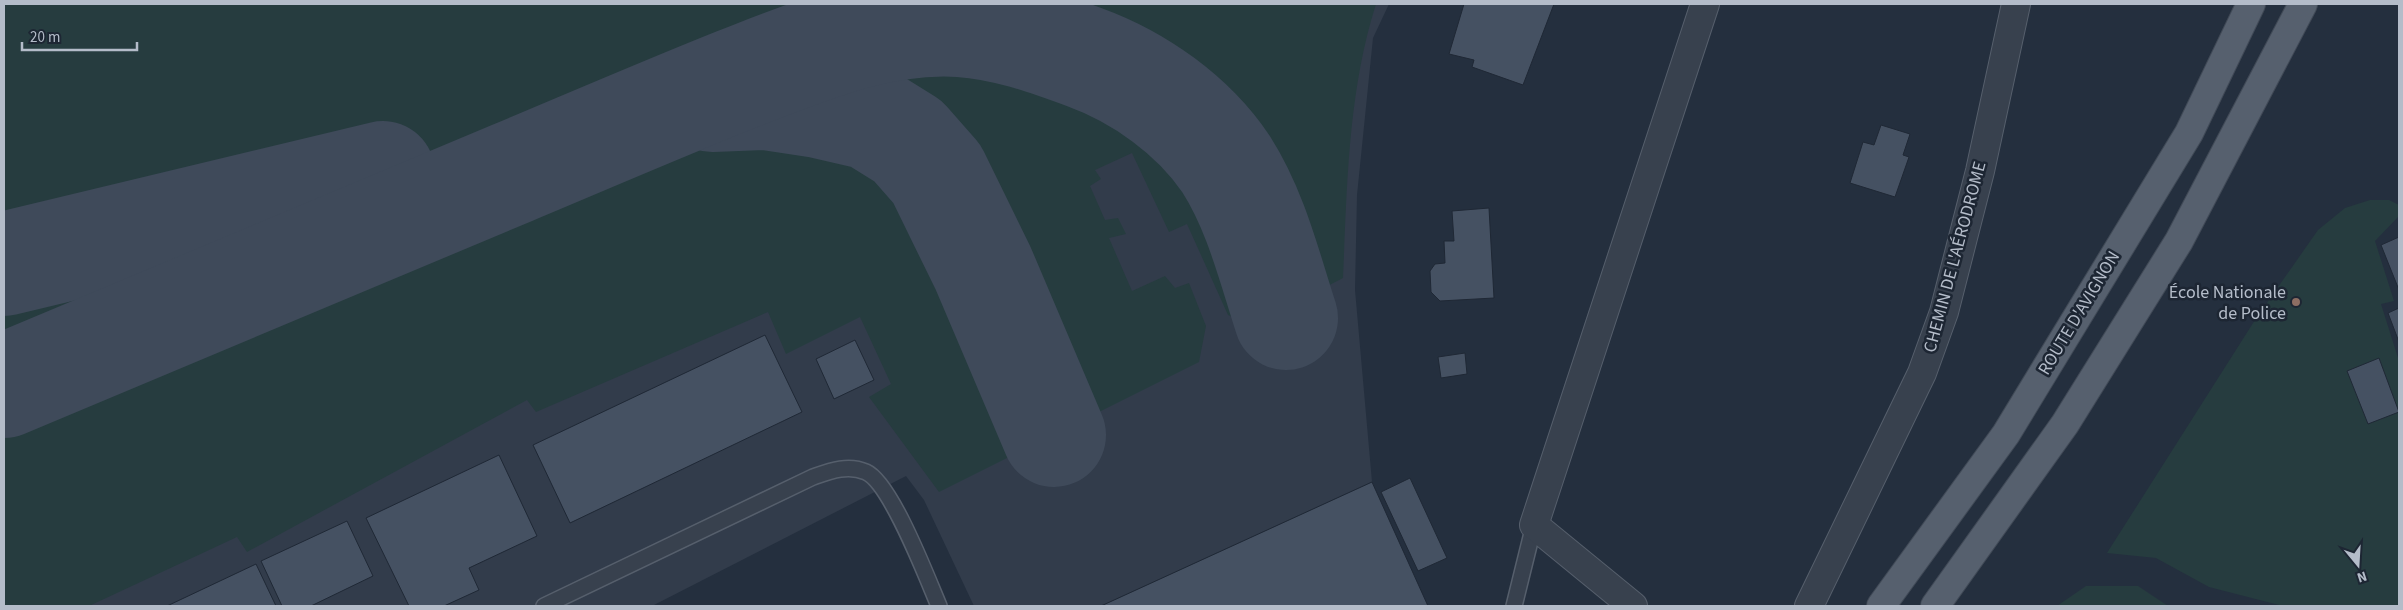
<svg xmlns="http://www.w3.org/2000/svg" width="2403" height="610" viewBox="0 0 2403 610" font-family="'Source Sans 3',sans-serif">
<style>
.airport{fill:#323c4b}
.green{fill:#263c3f}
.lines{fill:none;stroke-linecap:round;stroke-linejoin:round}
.taxiway{stroke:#3f4a5a;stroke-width:104}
.building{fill:#455162;stroke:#1f2835}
.service-casing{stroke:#565f6c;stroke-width:18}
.minor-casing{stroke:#565f6c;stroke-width:30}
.primary-casing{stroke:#414a57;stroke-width:30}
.service{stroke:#38414e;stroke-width:15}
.minor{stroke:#38414e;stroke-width:28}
.primary{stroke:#56606e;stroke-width:28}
.education-dot{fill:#8d6e63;stroke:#1d2633;stroke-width:2}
.labels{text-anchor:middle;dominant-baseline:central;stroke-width:5;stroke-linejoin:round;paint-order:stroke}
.street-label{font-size:18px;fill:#b4bcc9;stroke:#1d2633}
.poi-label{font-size:18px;fill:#b4bcc9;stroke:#1d2633;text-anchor:end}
</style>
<rect width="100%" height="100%" fill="#242f3e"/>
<path class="airport" d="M 4,4 L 1389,4 L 1373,38 L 1357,195 L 1355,290 L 1372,482 L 1101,606 L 974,606 L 924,500 L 906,476 L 652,606 L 4,606 Z"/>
<g class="green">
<path d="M 4,4 L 1376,4 C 1348,92 1347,186 1343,278 L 1252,325 L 1228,315 L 1187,224 L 1169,232 L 1132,153 L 1095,170 L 1101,179 L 1090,186 L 1105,220 L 1118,218 L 1126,234 L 1109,238 L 1132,291 L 1165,276 L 1175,288 L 1189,283 L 1206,326 L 1199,362 L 939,492 L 869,397 L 891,384 L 860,317 L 786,354 L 768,312 L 536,412 L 527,400 L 247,552 L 237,537 L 89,606 L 4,606 Z"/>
<path d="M 2370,200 L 2389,200 L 2399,205 L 2399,216 L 2375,241 L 2394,301 L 2381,304 L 2399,361 L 2399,606 L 2283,606 L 2209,587 L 2156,558 L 2107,553 L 2255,320 L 2318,230 L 2345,208 Z"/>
<path d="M 2086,586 L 2138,586 L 2168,606 L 2057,606 Z"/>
</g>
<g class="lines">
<g class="taxiway">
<path d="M 712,100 L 765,98 L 819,106 L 871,118 L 908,141 L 937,174 L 983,268 L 1054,435"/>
<path d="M 4,264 L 383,173"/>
<path d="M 4,386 C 173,315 342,244 512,173 C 586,142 660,110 735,80 C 807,52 881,20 960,25 C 1004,28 1043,42 1084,57 C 1139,77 1193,115 1226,164 C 1256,211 1269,266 1286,318"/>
</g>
</g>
<g class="building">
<path d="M 1464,4 L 1554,4 L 1523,85 L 1472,67 L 1474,60 L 1449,54 Z"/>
<path d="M 1881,125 L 1910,134 L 1903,155 L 1909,157 L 1895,197 L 1850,183 L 1863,142 L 1874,145 Z"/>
<path d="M 1489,208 L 1494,298 L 1440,301 L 1431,292 L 1430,271 L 1435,264 L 1445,263 L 1444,241 L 1454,241 L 1452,211 Z"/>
<path d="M 2399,237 L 2399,290 L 2381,245 Z"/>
<path d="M 2399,308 L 2399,342 L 2388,313 Z"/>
<path d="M 765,335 L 802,412 L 570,523 L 533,445 Z"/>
<path d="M 855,340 L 874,380 L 834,399 L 816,359 Z"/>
<path d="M 1465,353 L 1467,374 L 1441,378 L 1438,357 Z"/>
<path d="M 2379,358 L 2399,412 L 2368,424 L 2347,371 Z"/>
<path d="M 499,455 L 537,536 L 469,568 L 479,590 L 444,606 L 409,606 L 366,518 Z"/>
<path d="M 1410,478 L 1447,558 L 1418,571 L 1381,492 Z"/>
<path d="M 1372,482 L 1428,606 L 1101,606 Z"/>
<path d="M 347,521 L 373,576 L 311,606 L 282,606 L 261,561 Z"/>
<path d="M 256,564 L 276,606 L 167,606 Z"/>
</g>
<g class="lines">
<g class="service-casing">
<g id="service">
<path d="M 544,606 L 813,477 C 830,471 848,464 866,472 C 891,483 927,578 939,606"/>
<path d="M 1514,606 L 1534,525"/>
</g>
</g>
<g class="minor-casing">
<g id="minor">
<path d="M 1633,606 L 1534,525 L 1705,4"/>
<path d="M 1809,606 L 1922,373 L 1944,312 L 1980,171 L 2016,4"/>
</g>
</g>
<g class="primary-casing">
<g id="primary">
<path d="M 1881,606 L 2006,434 L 2189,133 L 2251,4"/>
<path d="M 1935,606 L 2065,424 L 2179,241 L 2303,4"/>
</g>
</g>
<use href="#service" class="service"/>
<use href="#minor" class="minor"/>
<use href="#primary" class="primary"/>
</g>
<circle class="education-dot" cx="2296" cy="302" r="5"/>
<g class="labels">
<g class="street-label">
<text transform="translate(1955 257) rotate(-75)">CHEMIN DE L'AÉRODROME</text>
<text transform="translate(2079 313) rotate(-59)">ROUTE D'AVIGNON</text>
</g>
<g class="poi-label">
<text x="2286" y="292">École Nationale<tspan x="2286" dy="21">de Police</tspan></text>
</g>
</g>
<rect width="2403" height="610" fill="none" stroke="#b4bcc9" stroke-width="10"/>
<g transform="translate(2358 565) rotate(162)" stroke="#1d2633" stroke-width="4" paint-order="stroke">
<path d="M0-4L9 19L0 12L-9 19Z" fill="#b4bcc9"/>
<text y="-8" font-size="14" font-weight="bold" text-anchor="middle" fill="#b4bcc9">N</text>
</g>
<path d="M22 42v8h115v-8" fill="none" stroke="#b4bcc9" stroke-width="2.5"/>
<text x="30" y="42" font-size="15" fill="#b4bcc9" stroke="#1d2633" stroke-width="4" paint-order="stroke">20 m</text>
</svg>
